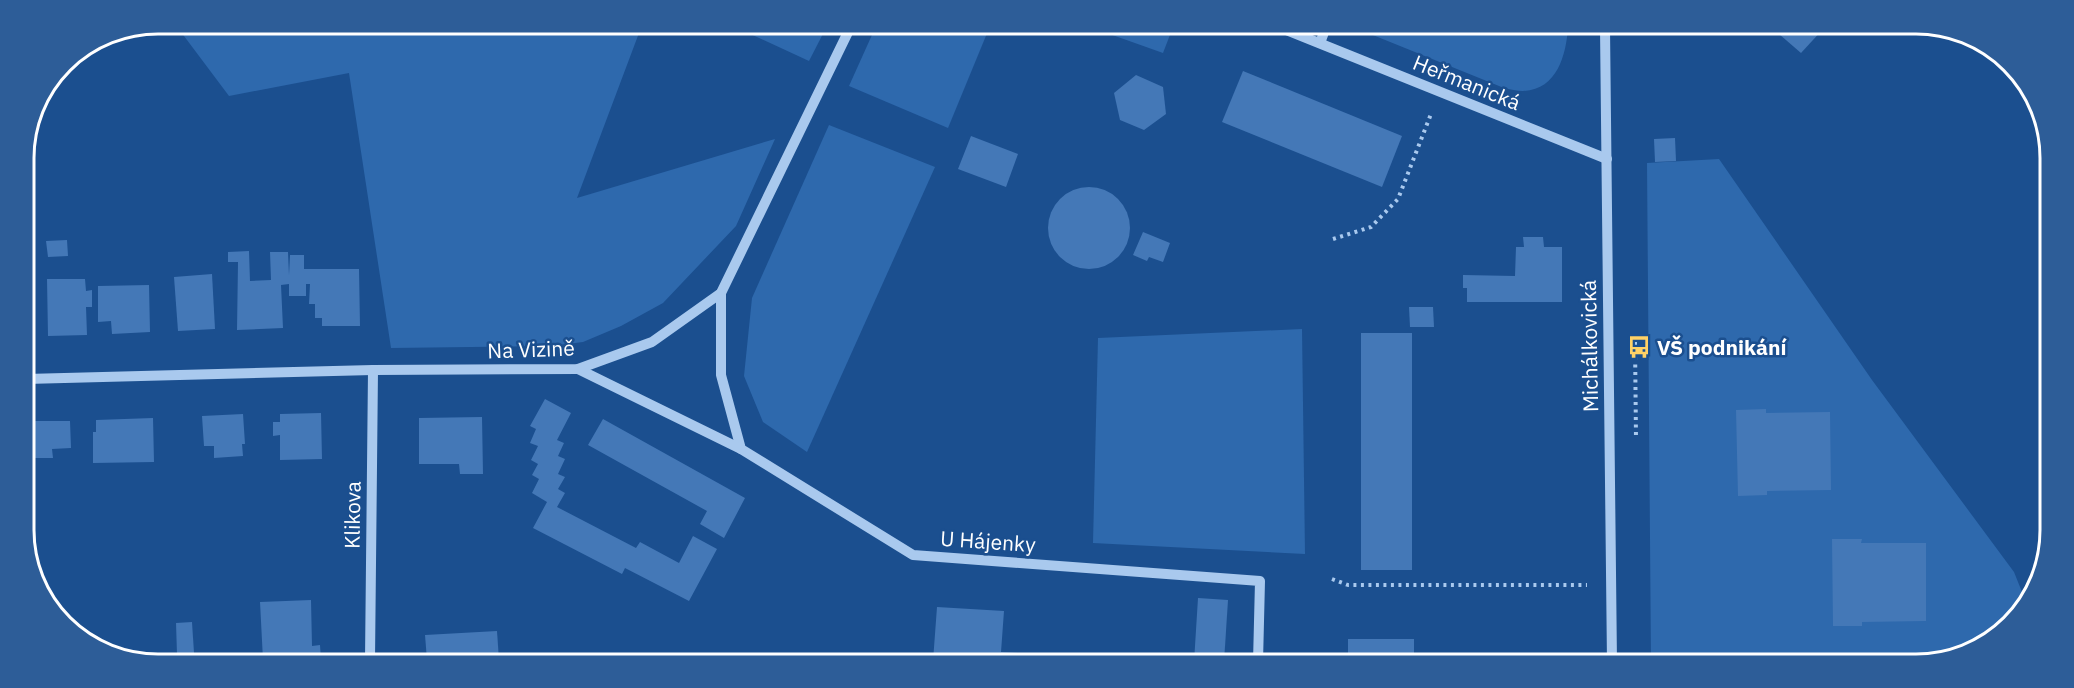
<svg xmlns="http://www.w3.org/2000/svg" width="2074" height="688" viewBox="0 0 2074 688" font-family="'IBM Plex Sans',sans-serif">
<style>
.green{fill:#2e69ad}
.building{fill:#4478b7}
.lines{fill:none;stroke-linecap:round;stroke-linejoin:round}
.path{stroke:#a9c9ee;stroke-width:4;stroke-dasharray:3 4.5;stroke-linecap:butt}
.minor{stroke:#a9c9ee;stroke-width:10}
.labels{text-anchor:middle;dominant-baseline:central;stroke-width:5;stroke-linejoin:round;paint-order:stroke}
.street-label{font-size:21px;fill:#fff;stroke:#1b4f8f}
.poi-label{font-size:21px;font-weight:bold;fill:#fff;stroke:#1b4f8f;text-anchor:start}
.rim{fill:none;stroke:#fff;stroke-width:3}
</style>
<rect width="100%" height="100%" fill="#1b4f8f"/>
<g class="green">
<path d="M 175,24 L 642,25 L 577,198 L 775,139 L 736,226 L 663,303 L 621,326 L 583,342 L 551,346 L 391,348 L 349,73 L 229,96 Z"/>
<path d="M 731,25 L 827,26 L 809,61 Z"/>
<path d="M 876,26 L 990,26 L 948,128 L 849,86 Z"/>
<path d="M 1087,26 L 1173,27 L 1163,53 Z"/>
<path d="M 1353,27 L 1568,28 C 1566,55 1557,90 1523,91 C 1517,91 1510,89 1504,88 Z"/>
<path d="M 829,125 L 935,167 L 807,452 L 763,422 L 744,376 L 752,298 Z"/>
<path d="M 1719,159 L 1872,380 L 2014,572 L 2024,597 L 1998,636 L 1924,664 L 1651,663 L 1647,163 Z"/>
<path d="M 1302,329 L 1305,554 L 1093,543 L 1098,338 Z"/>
</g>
<g class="building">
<path d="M 1784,28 L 1824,28 L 1801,53 L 1779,34 Z"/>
<path d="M 1243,71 L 1402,136 L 1382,187 L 1222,122 Z"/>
<path d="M 1136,75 L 1163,87 L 1166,114 L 1144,130 L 1120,120 L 1114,93 Z"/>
<path d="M 971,136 L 1018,154 L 1006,187 L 958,169 Z"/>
<path d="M 1675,138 L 1676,161 L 1655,162 L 1654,139 Z"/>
<circle cx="1089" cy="228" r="41"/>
<path d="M 1143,232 L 1170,243 L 1163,262 L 1149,257 L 1147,261 L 1133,255 Z"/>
<path d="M 1523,237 L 1543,237 L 1544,247 L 1562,247 L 1562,302 L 1467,302 L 1467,288 L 1463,288 L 1463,275 L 1515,276 L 1516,247 L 1524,247 Z"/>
<path d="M 67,240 L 68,256 L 48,257 L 46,241 Z"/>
<path d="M 249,251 L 250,281 L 271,280 L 270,252 L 288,252 L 289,275 L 290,255 L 304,255 L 304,269 L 359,269 L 360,326 L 322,326 L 322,318 L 315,318 L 315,304 L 309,304 L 310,284 L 306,284 L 306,296 L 289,296 L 289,284 L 281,285 L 283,328 L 237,330 L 238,262 L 228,262 L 228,252 Z"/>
<path d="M 212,274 L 215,329 L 178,331 L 174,277 Z"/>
<path d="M 47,279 L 85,279 L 86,291 L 92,290 L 92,307 L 86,307 L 87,335 L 48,336 Z"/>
<path d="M 149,285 L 150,332 L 112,334 L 111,321 L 98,322 L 98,286 Z"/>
<path d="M 1409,307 L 1433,307 L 1434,327 L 1410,327 Z"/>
<rect x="1361" y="333" width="51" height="237"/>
<path d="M 545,399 L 571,413 L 557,440 L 564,443 L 558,456 L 565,459 L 558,474 L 565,477 L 558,489 L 565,493 L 557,507 L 636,548 L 640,542 L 679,563 L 693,536 L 717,549 L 689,601 L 625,568 L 622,574 L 533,528 L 547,502 L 532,493 L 539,479 L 532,475 L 538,464 L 531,460 L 538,446 L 530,443 L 536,429 L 530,426 Z"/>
<path d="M 1766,409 L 1766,413 L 1830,412 L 1831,490 L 1767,491 L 1767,495 L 1738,496 L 1736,410 Z"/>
<path d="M 321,413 L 322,459 L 280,460 L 280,435 L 273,436 L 273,422 L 280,422 L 280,414 Z"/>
<path d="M 243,414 L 245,444 L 242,444 L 243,456 L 214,458 L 214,446 L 204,446 L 202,416 Z"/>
<path d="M 482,417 L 483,474 L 460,474 L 459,464 L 419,464 L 419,418 Z"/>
<path d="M 153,418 L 154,462 L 93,463 L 93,432 L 96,432 L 96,420 Z"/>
<path d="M 603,419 L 745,498 L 724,538 L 700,524 L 707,511 L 588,445 Z"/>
<path d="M 29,421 L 70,421 L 71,448 L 52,449 L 53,458 L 30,458 Z"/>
<path d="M 1832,539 L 1862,539 L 1861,543 L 1926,543 L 1926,621 L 1862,622 L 1862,626 L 1833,626 Z"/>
<path d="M 1198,598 L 1228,600 L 1224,662 L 1194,662 Z"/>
<path d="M 311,600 L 312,646 L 320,645 L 321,660 L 263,660 L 260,602 Z"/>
<path d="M 937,607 L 1004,611 L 1001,652 L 1138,660 L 1137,662 L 933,661 Z"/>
<path d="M 192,622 L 194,653 L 177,654 L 176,623 Z"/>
<path d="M 497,631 L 499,660 L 427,660 L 425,635 Z"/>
<rect x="1348" y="639" width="66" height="23"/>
</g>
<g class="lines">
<g class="path">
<path d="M 1333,239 L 1371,227 L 1398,199 L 1431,114"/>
<path d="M 1635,342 L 1636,439"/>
<path d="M 1332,579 L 1348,585 L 1587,585"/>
</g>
<g class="minor">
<path d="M 1279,27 L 1607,159"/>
<path d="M 1605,28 L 1612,663"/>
<path d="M 1320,43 L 1326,27"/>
<path d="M 721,293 L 721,375 L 741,449 L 913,555 L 1260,581 L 1258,662"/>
<path d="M 578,369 L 741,449"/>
<path d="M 26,379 L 373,370 L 578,369 L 652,342 L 721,293 L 851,26"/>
<path d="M 370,660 L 373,370"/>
</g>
</g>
<defs>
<g id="bus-bare" transform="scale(1.8)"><path d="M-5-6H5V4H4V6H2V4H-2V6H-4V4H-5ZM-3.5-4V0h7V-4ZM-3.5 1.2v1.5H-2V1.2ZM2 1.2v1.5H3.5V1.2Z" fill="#ffd166" stroke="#1b4f8f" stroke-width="2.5" paint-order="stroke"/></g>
</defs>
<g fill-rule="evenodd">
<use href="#bus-bare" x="1639" y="347"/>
</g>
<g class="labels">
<g class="street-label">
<text transform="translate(1467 82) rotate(22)">Heřmanická</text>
<text transform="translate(1589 346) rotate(-91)">Michálkovická</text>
<text transform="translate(531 349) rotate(-2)">Na Vizině</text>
<text transform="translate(352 515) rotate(-89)">Klikova</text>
<text transform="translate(988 541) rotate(4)">U Hájenky</text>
</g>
<g class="poi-label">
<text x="1657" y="347">VŠ podnikání</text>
</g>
</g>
<path d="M0 0H2074V688H0ZM158 34H1916A124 124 0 0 1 2040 158V530A124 124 0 0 1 1916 654H158A124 124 0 0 1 34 530V158A124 124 0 0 1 158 34Z" fill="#2d5d98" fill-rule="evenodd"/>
<path class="rim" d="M158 34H1916A124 124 0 0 1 2040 158V530A124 124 0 0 1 1916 654H158A124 124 0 0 1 34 530V158A124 124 0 0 1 158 34Z"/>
</svg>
